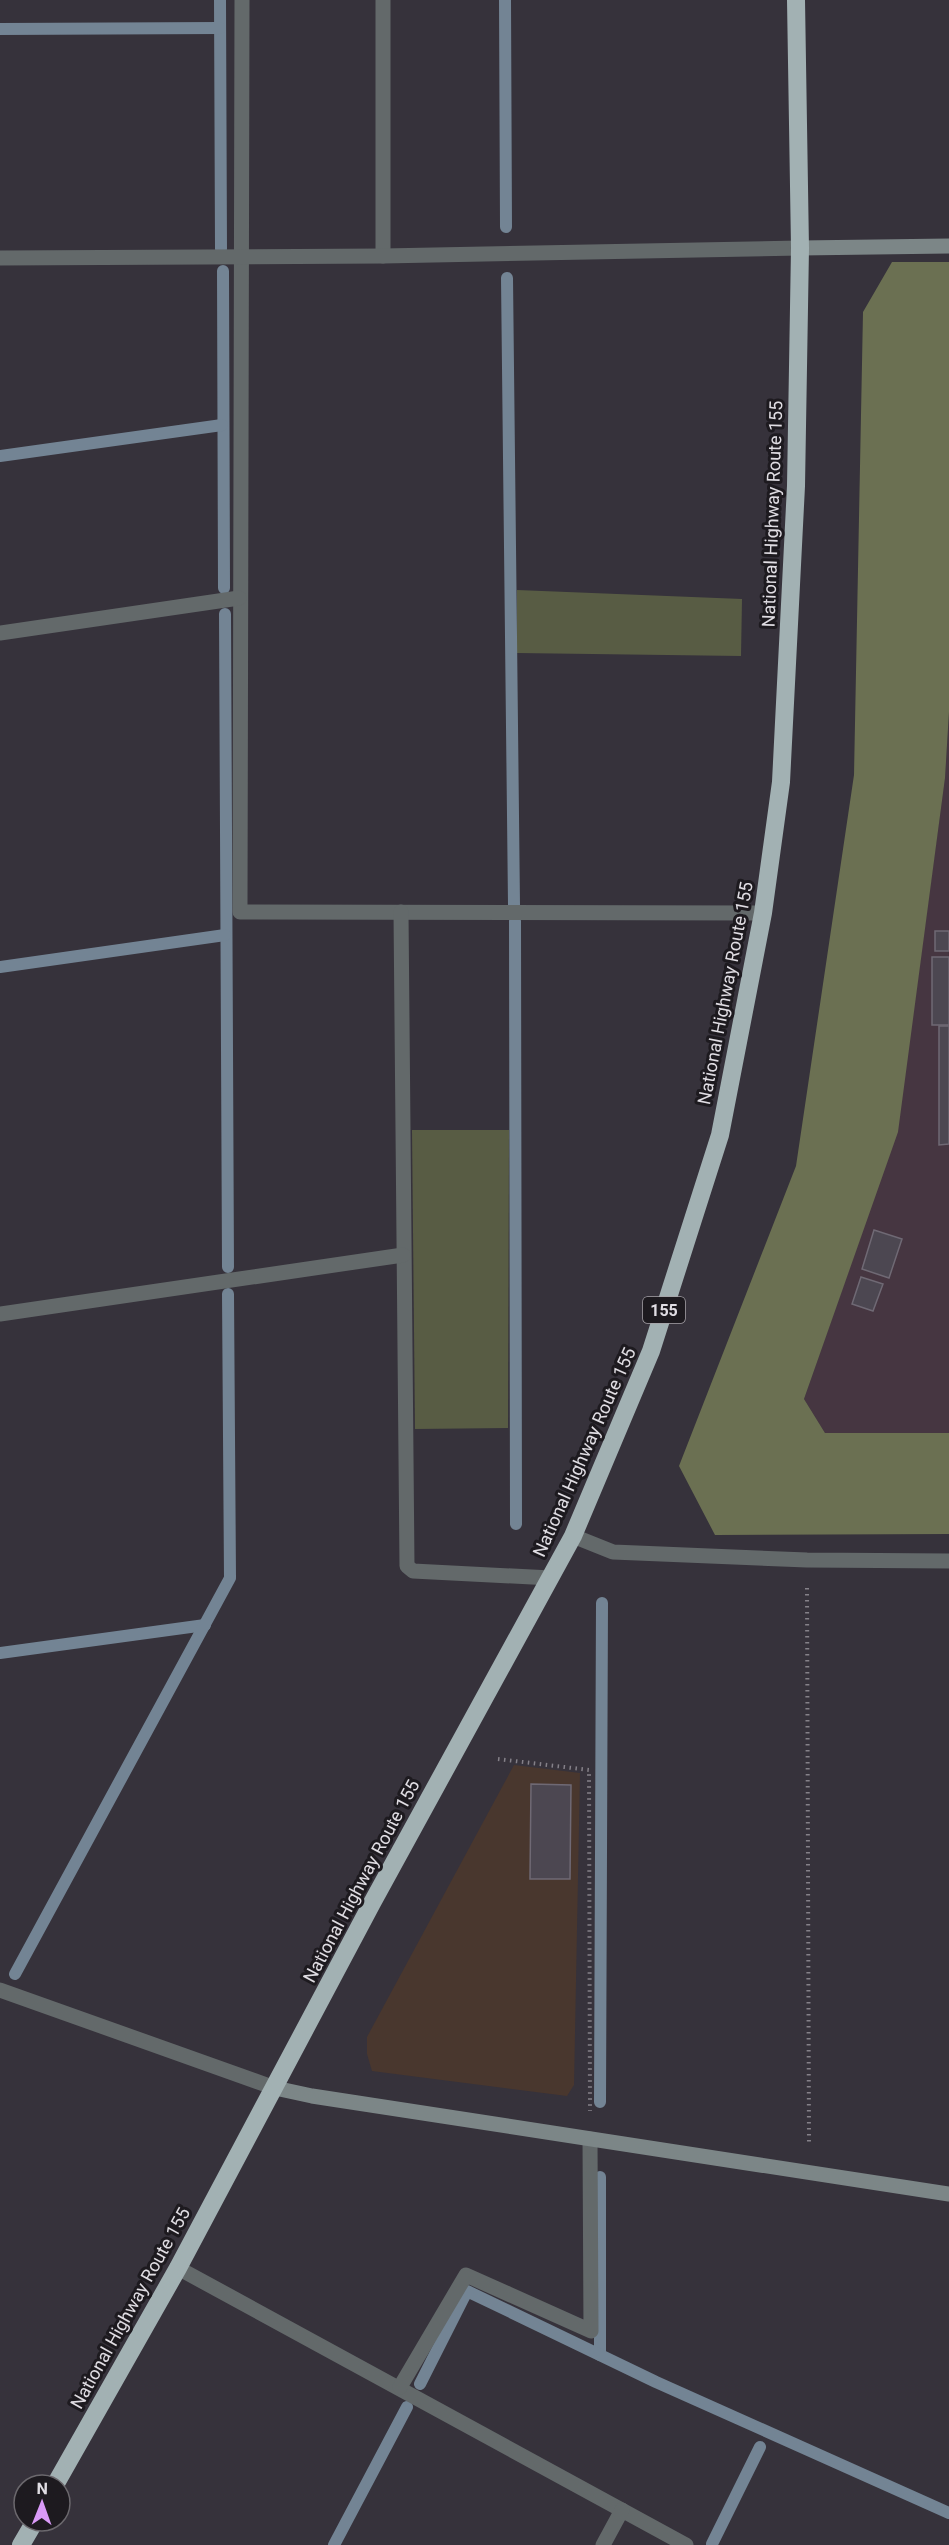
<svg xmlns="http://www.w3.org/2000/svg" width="949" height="2545" viewBox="0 0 949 2545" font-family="Roboto,sans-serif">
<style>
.commercial{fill:#49372e}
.industrial{fill:#463641}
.green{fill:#585c44}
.forest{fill:#6b7052}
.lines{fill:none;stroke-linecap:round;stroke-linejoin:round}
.stream{stroke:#738494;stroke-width:12}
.building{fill:#4c4751;stroke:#6f6974;stroke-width:1.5}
.path{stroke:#858189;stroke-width:4;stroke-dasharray:1.5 4.5;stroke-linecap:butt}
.lane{stroke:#63696a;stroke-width:15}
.street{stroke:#63696a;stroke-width:15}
.secondary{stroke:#7c8687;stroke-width:15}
.highway{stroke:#a2b1b3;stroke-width:18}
.labels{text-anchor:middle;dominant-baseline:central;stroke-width:6;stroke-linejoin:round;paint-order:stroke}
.shield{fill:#1d1a1f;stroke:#a6a2a8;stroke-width:1.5}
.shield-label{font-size:16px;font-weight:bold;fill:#e0dde3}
.street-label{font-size:18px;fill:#e0dde3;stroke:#1d1a1f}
</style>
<rect width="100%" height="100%" fill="#36323b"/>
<path class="commercial" d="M 514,1765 L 580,1773 L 574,2085 L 567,2096 L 372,2071 L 367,2054 L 367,2037 Z"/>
<path class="industrial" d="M 949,713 L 949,1433 L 825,1433 L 804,1399 L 897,1132 L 945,778 Z"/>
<g class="green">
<path d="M 517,590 L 742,599 L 741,656 L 517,653 Z"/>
<path d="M 412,1130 L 509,1130 L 508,1428 L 415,1429 Z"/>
</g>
<path class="forest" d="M 892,262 L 949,262 L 949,712 L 945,778 L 898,1132 L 804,1399 L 825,1433 L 949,1433 L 949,1534 L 715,1535 L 679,1466 L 796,1166 L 854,775 L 863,312 Z"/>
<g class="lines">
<g class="stream">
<path d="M 220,0 L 221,249"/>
<path d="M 505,0 L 506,227"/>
<path d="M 0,29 L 220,28"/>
<path d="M 223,271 L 224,588"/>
<path d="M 507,278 L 514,905"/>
<path d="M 0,456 L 222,425"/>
<path d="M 225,614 L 228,1267"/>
<path d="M 515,921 L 516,1524"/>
<path d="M 0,967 L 225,935"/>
<path d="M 0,1653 L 205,1625"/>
<path d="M 15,1974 L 230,1578 L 228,1294"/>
<path d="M 600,2102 L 602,1603"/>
<path d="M 600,2355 L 600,2177"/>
<path d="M 420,2384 L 467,2291 L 656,2382 L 949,2513"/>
<path d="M 712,2544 L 760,2447"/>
<path d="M 334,2545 L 407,2407"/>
</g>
</g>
<g class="building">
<rect x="935" y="931" width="14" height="20"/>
<rect x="932" y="957" width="17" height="68"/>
<path d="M 939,1026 L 949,1026 L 949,1144 L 939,1145 Z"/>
<path d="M 874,1230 L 902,1239 L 889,1278 L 862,1269 Z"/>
<path d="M 861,1277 L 883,1284 L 873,1311 L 852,1304 Z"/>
<path d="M 531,1784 L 571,1785 L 570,1879 L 530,1879 Z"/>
</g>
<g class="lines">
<g class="path">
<path d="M 807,1588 L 809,2144"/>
<path d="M 498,1759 L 589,1770 L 590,2111"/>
</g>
<path class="lane" d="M 383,256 L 383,0"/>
<g class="street">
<path d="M 242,0 L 240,912 L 763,913"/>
<path d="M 0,258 L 383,256 L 800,248"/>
<path d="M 0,633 L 239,598"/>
<path d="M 401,912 L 407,1566 L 413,1571 L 551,1578"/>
<path d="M 0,1314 L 403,1255"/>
<path d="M 573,1536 L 613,1552 L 807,1560 L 949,1561"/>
<path d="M 0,1990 L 275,2088"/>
<path d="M 178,2268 L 686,2545"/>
<path d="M 400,2387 L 466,2275 L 591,2331 L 590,2139"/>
<path d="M 603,2545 L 622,2510"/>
</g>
<g class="secondary">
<path d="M 800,248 L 949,246"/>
<path d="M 275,2088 L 312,2096 L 949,2194"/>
</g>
<g class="highway">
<path d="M 55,2485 L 178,2268 L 372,1903 L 573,1536 L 651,1351 L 720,1135 L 763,913 L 781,782 L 796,486 L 800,248 L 796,0"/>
<path d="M 21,2545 L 35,2521"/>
</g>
</g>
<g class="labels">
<rect class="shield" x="643" y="1297" width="42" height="26" rx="4.5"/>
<g class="shield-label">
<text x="664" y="1310">155</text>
</g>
<g class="street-label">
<text transform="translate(772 514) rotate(-88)">National Highway Route 155</text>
<text transform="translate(725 993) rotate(-79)">National Highway Route 155</text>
<text transform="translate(584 1452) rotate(-66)">National Highway Route 155</text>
<text transform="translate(361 1881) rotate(-62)">National Highway Route 155</text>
<text transform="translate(130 2308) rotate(-61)">National Highway Route 155</text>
</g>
</g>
<g transform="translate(42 2503) rotate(1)"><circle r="28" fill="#1d1a1f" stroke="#6b686d" stroke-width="1.5"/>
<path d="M0-4.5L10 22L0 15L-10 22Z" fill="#d99af7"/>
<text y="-9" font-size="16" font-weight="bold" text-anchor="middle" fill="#e0dde3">N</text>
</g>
</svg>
